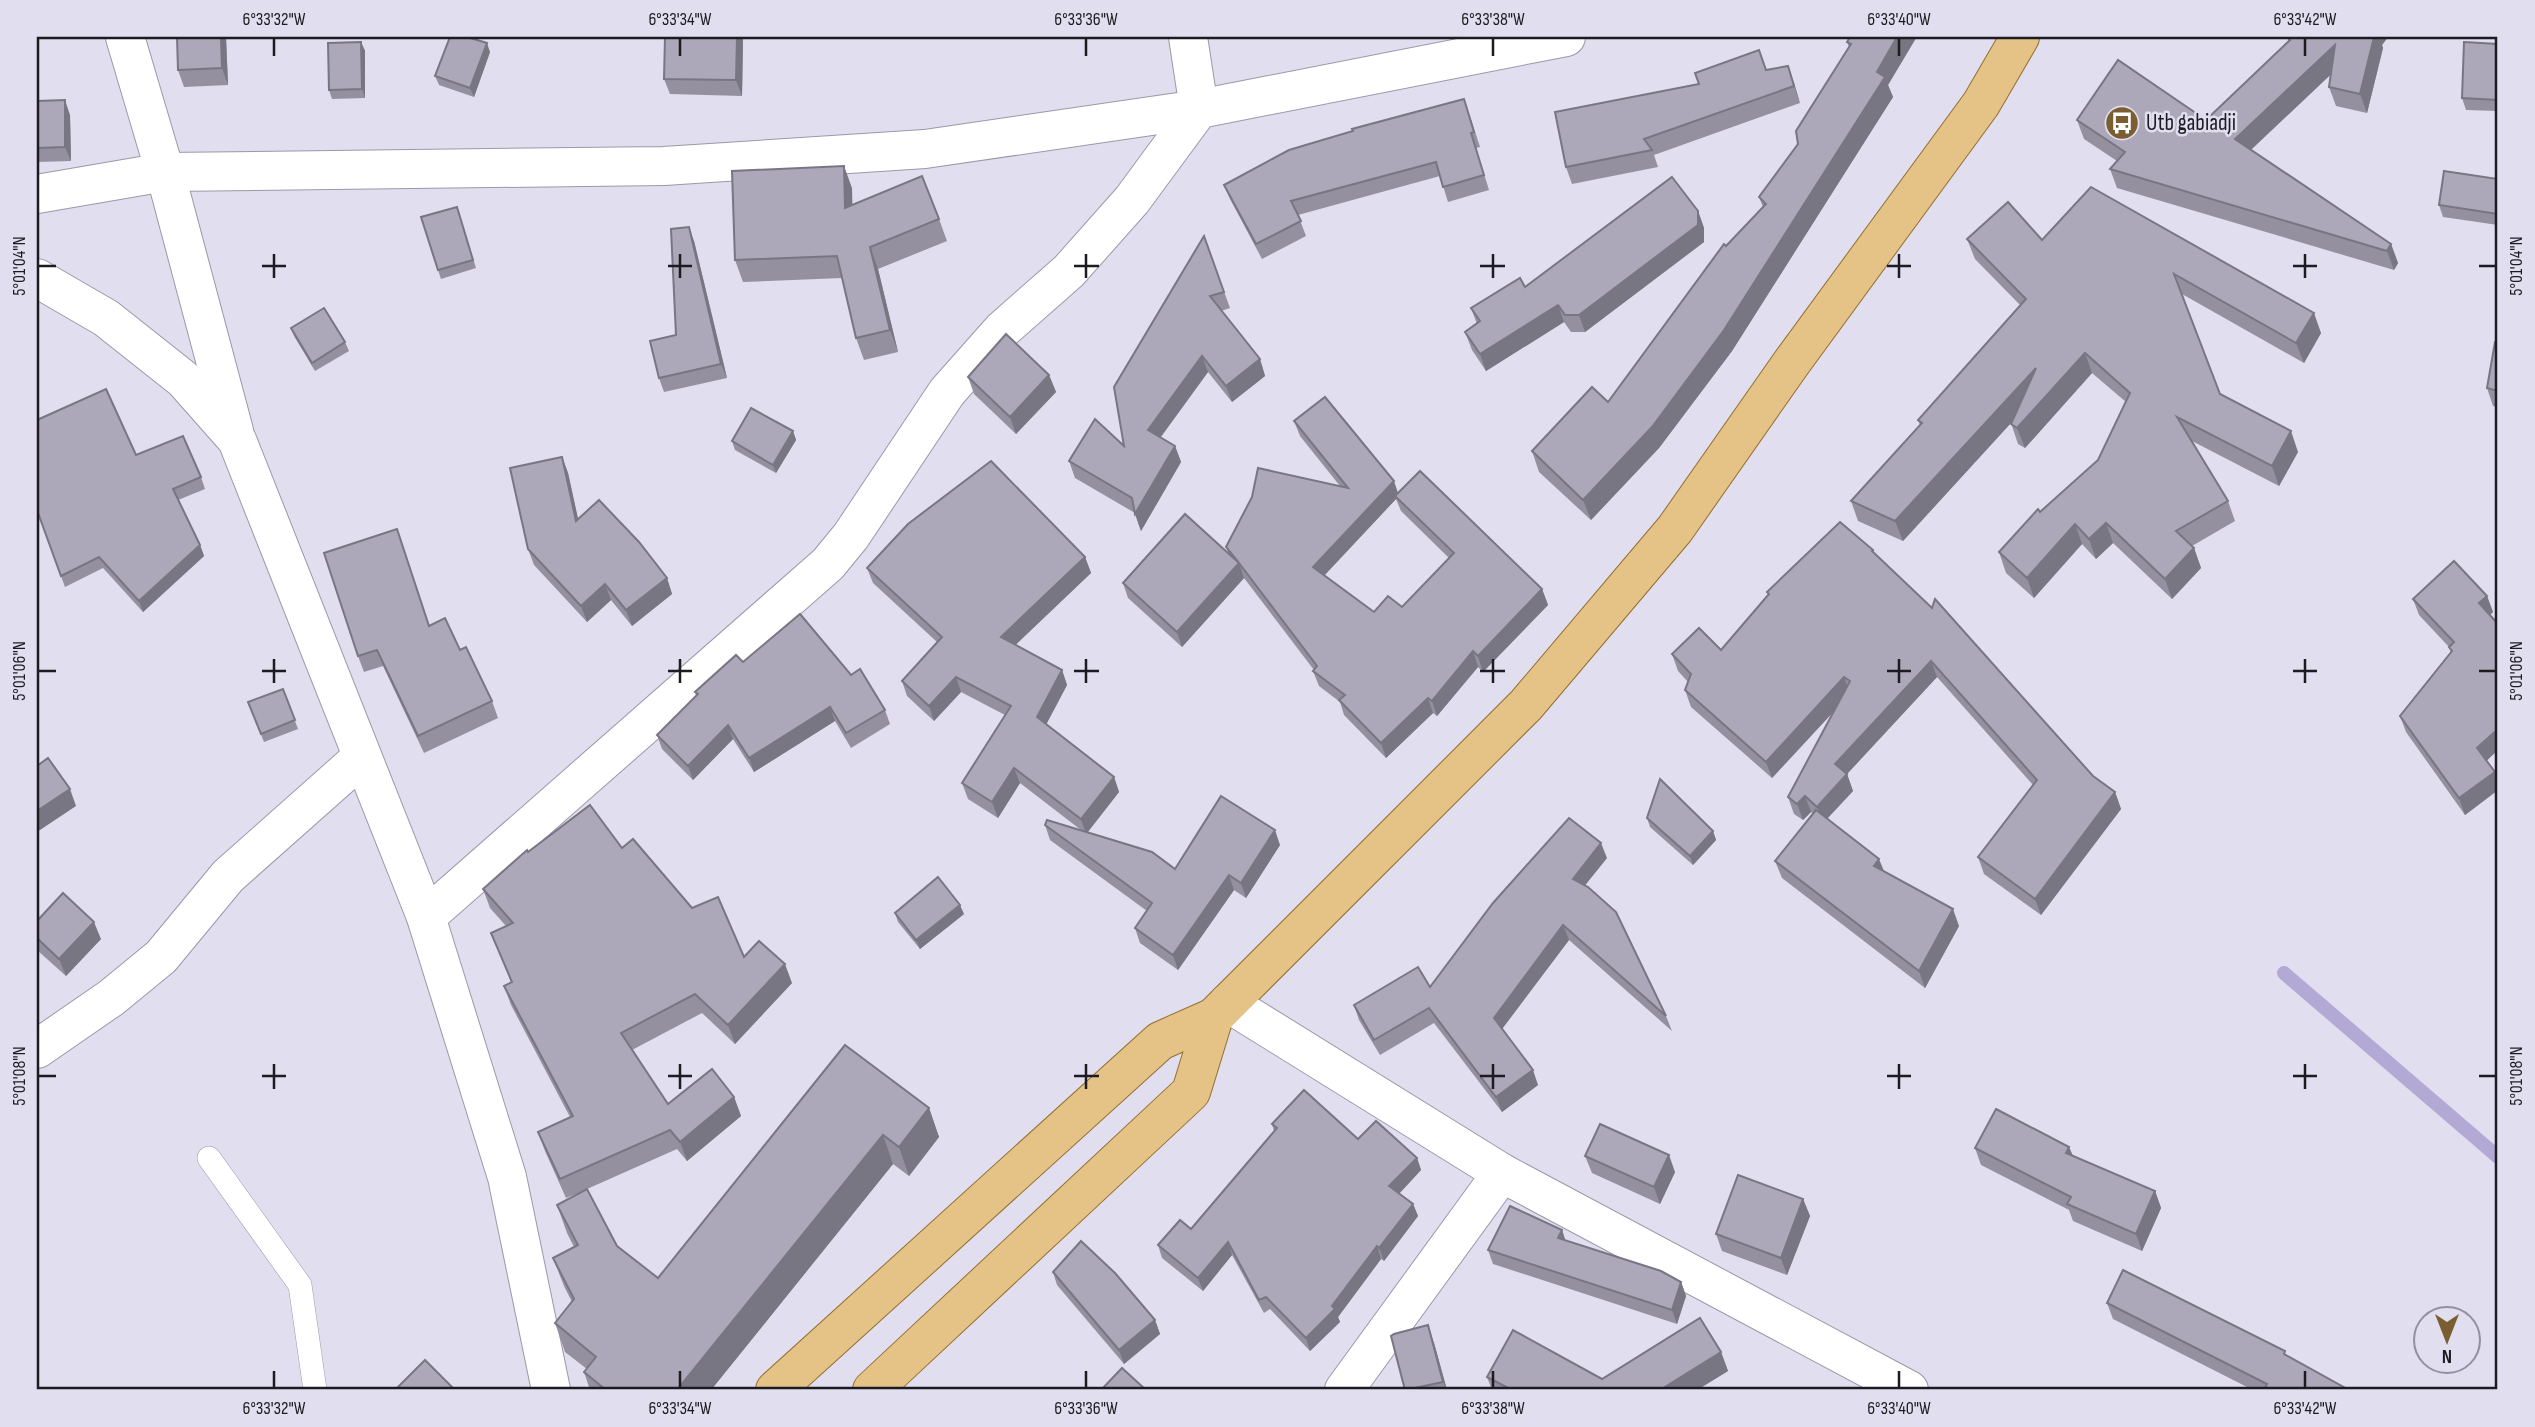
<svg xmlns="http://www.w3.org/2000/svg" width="2535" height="1427" viewBox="0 0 2535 1427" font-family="'Sofia Sans Condensed',sans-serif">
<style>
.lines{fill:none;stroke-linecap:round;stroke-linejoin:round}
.stream{stroke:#b2aad5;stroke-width:14}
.service-casing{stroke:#9b98a8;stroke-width:24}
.minor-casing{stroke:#9b98a8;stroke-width:40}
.primary-casing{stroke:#936e2f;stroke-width:40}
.service{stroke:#fff;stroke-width:23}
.minor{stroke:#fff;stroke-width:38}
.primary{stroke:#e5c386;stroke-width:38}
.wall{fill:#94909f;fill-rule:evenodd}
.shaded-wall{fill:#787682}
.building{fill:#aca8b9;stroke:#787682;stroke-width:2}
.ticks{fill:none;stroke:#1c1b21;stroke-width:2.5}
.labels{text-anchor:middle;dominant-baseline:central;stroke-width:5;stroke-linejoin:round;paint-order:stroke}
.poi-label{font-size:23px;fill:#1c1b21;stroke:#e1deef;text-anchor:start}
.neatline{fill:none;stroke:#1c1b21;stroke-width:2.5}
.ticks-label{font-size:18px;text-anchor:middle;fill:#1c1b21}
</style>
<rect width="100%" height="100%" fill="#e1deef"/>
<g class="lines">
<path class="stream" d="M 2284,973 L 2498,1157"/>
<g class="service-casing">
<path id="service" d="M 209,1158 L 300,1285 L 315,1390"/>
</g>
<g class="minor-casing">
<g id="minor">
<path d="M 125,37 L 165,172 L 234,431"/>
<path d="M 37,194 L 165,172 L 664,166 L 925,149 L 1199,109 L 1188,37"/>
<path d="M 37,278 L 106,318 L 183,379 L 237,440 L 426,917 L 507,1177 L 551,1390"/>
<path d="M 426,917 L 828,564 L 851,536 L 947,392 L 1002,330 L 1069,271 L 1132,200 L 1199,109 L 1566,37"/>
<path d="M 1228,1003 L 1502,1173 L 1909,1390"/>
<path d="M 37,1049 L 111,998 L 161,957 L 228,876 L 362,757"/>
<path d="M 1344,1390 L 1502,1173"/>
</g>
</g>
<g class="primary-casing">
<g id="primary">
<path d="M 775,1390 L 1160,1041 L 1214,1017 L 1526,705 L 1675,529 L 1792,362 L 1981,104 L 2020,37"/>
<path d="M 872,1390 L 1191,1092 L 1214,1017"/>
</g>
</g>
<use href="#service" class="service"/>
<use href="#minor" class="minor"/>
<use href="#primary" class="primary"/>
</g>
<g class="wall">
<path d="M 177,37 L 226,37 L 228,85 L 184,87 L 178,70 Z"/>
<path d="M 315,37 L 349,37 L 349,39 L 316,38 Z"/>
<path d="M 665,37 L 743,37 L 742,96 L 670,94 L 664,79 Z"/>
<path d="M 2287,37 L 2388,37 L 2382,45 L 2383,48 L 2367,113 L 2336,106 L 2329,87 L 2331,74 L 2251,150 L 2391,244 L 2398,263 L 2394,270 L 2117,188 L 2110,169 L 2117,161 L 2084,139 L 2077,120 L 2206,120 L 2289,42 Z"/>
<path d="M 1916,38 L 1888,85 L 1893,97 L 1732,351 L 1659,448 L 1591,520 L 1539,472 L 1532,451 L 1608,402 L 1726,246 L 1763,207 L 1759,197 L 1798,144 L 1849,47 L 1847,42 Z"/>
<path d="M 361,42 L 365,51 L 365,98 L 332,99 L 329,90 Z"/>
<path d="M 2498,44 L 2498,111 L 2466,110 L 2462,98 Z"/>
<path d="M 490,52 L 474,97 L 439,85 L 435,76 Z"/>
<path d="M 1766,70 L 1794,83 L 1800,103 L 1654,155 L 1658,167 L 1572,184 L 1566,167 Z"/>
<path d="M 37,101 L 70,115 L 71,161 L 37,162 Z"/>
<path d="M 1469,113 L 1480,147 L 1476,148 L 1489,190 L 1448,202 L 1440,176 L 1298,215 L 1306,236 L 1262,259 L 1230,199 L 1224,185 Z"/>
<path d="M 2498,179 L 2498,225 L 2443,217 L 2439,205 Z"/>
<path d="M 2091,187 L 2321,333 L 2304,363 L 2182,294 L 2220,394 L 2298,452 L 2279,486 L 2192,441 L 2228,501 L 2235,521 L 2192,546 L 2194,548 L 2201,568 L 2172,599 L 2113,543 L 2096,559 L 2082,544 L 2034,598 L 2006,573 L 1999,552 L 2040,512 L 2098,460 L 2126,402 L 2092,373 L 2025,448 L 2018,444 L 2011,423 L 1903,541 L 1858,521 L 1851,501 L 1920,425 L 1918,420 L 2020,305 L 1975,259 L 1967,239 L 2042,240 Z"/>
<path d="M 852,188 L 852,205 L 939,219 L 947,241 L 878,269 L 898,352 L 864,360 L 856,338 L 842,278 L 743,282 L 735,260 Z"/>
<path d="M 457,207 L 476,268 L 441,279 L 438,270 Z"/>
<path d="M 1698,211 L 1704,228 L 1704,242 L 1585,332 L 1571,332 L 1564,322 L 1486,371 L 1472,350 L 1465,332 L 1477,324 L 1471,308 L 1525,287 Z"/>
<path d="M 1204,236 L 1230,308 L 1221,311 L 1260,359 L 1265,376 L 1232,402 L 1208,372 L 1161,437 L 1175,446 L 1181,462 L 1141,531 L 1135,513 L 1075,478 L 1069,461 L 1124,446 Z"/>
<path d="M 694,241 L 727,378 L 664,392 L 659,378 L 676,335 Z"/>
<path d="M 291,328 L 345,342 L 349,351 L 315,371 L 294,336 Z"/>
<path d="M 2498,342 L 2498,407 L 2493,406 L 2487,388 Z"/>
<path d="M 1049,375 L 1056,392 L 1016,434 L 974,394 L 968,377 Z"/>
<path d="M 1294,421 L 1398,493 L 1542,589 L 1548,605 L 1483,672 L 1478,667 L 1437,716 L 1433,713 L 1386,758 L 1344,715 L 1340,702 L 1319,686 L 1313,671 L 1314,670 L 1244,578 L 1182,647 L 1128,598 L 1123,583 L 1229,554 L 1226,547 L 1340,486 L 1300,436 ZM 1396,499 L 1401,511 L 1449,558 L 1402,607 L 1374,612 L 1324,576 Z"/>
<path d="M 793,431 L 796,440 L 776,473 L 735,450 L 732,441 Z"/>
<path d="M 136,455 L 201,477 L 205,489 L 178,500 L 200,545 L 204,556 L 143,612 L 103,568 L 65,587 L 37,510 Z"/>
<path d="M 562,457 L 568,473 L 578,519 L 667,578 L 672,594 L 632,626 L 611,600 L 587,622 L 534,565 L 528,549 Z"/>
<path d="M 1875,554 L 2093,776 L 2115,792 L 2121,809 L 2041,915 L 1984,874 L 1978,857 L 2033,785 L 1937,677 L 1847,774 L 1853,791 L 1827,819 L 1884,871 L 1959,926 L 1925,988 L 1782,878 L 1775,861 L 1813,814 L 1811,812 L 1803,820 L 1794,814 L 1788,797 L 1834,711 L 1772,778 L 1691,707 L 1685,690 L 1688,682 L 1678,671 L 1672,654 L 1721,650 L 1768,595 L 1767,592 Z"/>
<path d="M 1085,557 L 1091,573 L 1015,645 L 1062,670 L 1067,685 L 1046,725 L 1114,777 L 1119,792 L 1088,832 L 1175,869 L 1280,845 L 1246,898 L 1234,890 L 1178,970 L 1140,943 L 1135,928 L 1147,911 L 1050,840 L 1045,825 L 1081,830 L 1020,783 L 998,818 L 968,799 L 962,783 L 1005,715 L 961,692 L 934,721 L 907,696 L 902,681 L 937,642 L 873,583 L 867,568 Z"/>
<path d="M 2487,596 L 2493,612 L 2490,615 L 2498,624 L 2498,750 L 2486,761 L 2498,782 L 2498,790 L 2465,815 L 2406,732 L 2400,716 L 2451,653 L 2449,647 L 2419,615 L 2413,599 Z"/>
<path d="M 429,626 L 460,650 L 492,701 L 498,718 L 424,753 L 383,666 L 364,672 L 358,656 Z"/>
<path d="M 743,662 L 851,675 L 885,710 L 890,724 L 851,748 L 835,721 L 754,772 L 733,739 L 693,780 L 662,749 L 657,735 L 696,696 L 695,692 Z"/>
<path d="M 283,689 L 298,729 L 264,742 L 248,702 Z"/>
<path d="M 1647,818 L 1713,831 L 1716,840 L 1693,865 L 1650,827 Z"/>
<path d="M 622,848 L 692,908 L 744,957 L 792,983 L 735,1044 L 702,1013 L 632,1050 L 668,1104 L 734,1097 L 741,1116 L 687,1161 L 677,1149 L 587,1189 L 617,1246 L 658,1278 L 845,1045 L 929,1108 L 939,1137 L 909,1176 L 893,1164 L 711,1390 L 590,1390 L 584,1372 L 587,1369 L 565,1352 L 555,1323 L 572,1302 L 564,1286 L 553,1258 L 574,1247 L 567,1233 L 557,1205 L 581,1192 L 566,1198 L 545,1151 L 538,1132 L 570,1117 L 511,1005 L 504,986 L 511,982 L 491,933 L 506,926 L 490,908 L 483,889 L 528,852 Z"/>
<path d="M 1607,858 L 1585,885 L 1666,1016 L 1672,1031 L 1569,940 L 1502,1029 L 1538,1085 L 1502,1112 L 1434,1023 L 1380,1055 L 1359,1020 L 1354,1005 L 1430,987 Z"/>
<path d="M 895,913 L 964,914 L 920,949 L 898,922 Z"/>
<path d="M 37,921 L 101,939 L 66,976 L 37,950 Z"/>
<path d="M 1272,1124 L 1358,1139 L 1417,1158 L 1421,1170 L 1399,1194 L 1413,1204 L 1418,1216 L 1384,1261 L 1381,1259 L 1338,1317 L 1340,1322 L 1310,1351 L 1270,1309 L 1264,1313 L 1232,1255 L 1203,1291 L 1162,1258 L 1158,1245 L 1191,1229 L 1274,1131 Z"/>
<path d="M 2069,1147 L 2073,1156 L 2155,1191 L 2161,1208 L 2142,1251 L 2073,1221 L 2069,1210 L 1981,1165 L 1975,1148 Z"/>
<path d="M 1585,1156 L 1675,1172 L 1660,1204 L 1592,1173 Z"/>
<path d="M 1803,1199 L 1810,1216 L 1787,1275 L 1722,1251 L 1716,1234 Z"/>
<path d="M 1562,1230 L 1565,1240 L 1681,1282 L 1686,1296 L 1677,1324 L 1493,1264 L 1488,1250 Z"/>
<path d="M 1053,1272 L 1155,1320 L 1160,1334 L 1124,1364 L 1057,1285 Z"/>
<path d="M 2107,1303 L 2287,1356 L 2349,1390 L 2253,1390 L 2113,1319 Z"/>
<path d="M 1434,1343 L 1447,1390 L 1405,1390 Z"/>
<path d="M 1721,1352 L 1728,1371 L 1697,1390 L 1492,1390 L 1487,1377 L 1602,1379 Z"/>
</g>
<g class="shaded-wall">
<path d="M 221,37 L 226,37 L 228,85 L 222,68 Z"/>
<path d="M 737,37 L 743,37 L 742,96 L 736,80 Z"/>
<path d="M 1897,37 L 1915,37 L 1916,38 L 1888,85 L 1893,97 L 1732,351 L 1659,448 L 1591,520 L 1583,500 L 1877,72 Z"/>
<path d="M 2374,37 L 2388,37 L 2382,45 L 2383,48 L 2367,113 L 2360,94 Z"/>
<path d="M 361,42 L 365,51 L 365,98 L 362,89 Z"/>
<path d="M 487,43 L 490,52 L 474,97 L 470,88 Z"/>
<path d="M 2335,45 L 2342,64 L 2242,158 L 2235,139 Z"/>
<path d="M 1788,66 L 1794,83 L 1800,103 L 1794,86 Z"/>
<path d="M 65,100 L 70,115 L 71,161 L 65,147 Z"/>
<path d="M 844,166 L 852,188 L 853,230 L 845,208 Z"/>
<path d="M 1698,211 L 1704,228 L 1704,242 L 1585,332 L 1579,315 Z"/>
<path d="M 689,227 L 694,241 L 727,378 L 721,364 Z"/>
<path d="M 2391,244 L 2398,263 L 2394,270 L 2387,251 Z"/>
<path d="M 870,247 L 878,269 L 898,352 L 890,330 Z"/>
<path d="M 1558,305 L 1564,322 L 1486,371 L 1480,354 Z"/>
<path d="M 2314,313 L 2321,333 L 2304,363 L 2296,343 Z"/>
<path d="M 2085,353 L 2092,373 L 2025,448 L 2017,428 Z"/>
<path d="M 1202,356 L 1208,372 L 1154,446 L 1148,430 Z"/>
<path d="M 1260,359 L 1265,376 L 1232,402 L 1226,386 Z"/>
<path d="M 2036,368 L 2043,388 L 1903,541 L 1895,521 Z"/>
<path d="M 1049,375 L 1056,392 L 1016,434 L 1010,417 Z"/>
<path d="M 793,431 L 796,440 L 776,473 L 773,465 Z"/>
<path d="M 2291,431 L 2298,452 L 2279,486 L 2272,466 Z"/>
<path d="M 1175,446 L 1181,462 L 1141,531 L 1135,514 Z"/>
<path d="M 562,457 L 568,473 L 582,537 L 576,521 Z"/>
<path d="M 1394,481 L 1399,496 L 1395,496 L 1396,499 L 1318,582 L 1313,567 Z"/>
<path d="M 2106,523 L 2113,543 L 2096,559 L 2089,539 Z"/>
<path d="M 2075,524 L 2082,544 L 2034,598 L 2027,578 Z"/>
<path d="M 200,545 L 204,556 L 143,612 L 139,601 Z"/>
<path d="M 2194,548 L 2201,568 L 2172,599 L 2165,579 Z"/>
<path d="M 1085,557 L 1091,573 L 1007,653 L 1001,637 Z"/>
<path d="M 1239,563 L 1244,578 L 1182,647 L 1177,632 Z"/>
<path d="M 667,578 L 672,594 L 632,626 L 626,610 Z"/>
<path d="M 605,584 L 611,600 L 587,622 L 581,606 Z"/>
<path d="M 1542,589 L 1548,605 L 1483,672 L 1478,656 Z"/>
<path d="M 2487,596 L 2493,612 L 2485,619 L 2479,603 Z"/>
<path d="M 1473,651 L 1478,667 L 1437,716 L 1432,701 Z"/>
<path d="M 1931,661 L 1937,677 L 1847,774 L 1853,791 L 1823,823 L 1817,807 L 1835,764 Z"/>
<path d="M 1062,670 L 1067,685 L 1042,732 L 1037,717 Z"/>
<path d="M 956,677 L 961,692 L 934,721 L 929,706 Z"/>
<path d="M 1844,677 L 1850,694 L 1772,778 L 1766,762 Z"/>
<path d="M 1428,698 L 1433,713 L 1386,758 L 1381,743 Z"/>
<path d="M 830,707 L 835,721 L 754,772 L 749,758 Z"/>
<path d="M 728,725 L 733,739 L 693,780 L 688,766 Z"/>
<path d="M 2498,729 L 2498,750 L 2483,764 L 2477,748 Z"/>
<path d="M 1014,768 L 1020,783 L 998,818 L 992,802 Z"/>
<path d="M 2495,772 L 2498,782 L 2498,790 L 2465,815 L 2459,798 Z"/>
<path d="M 1114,777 L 1119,792 L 1086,834 L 1081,819 Z"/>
<path d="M 70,789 L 76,806 L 37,832 L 37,811 Z"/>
<path d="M 2115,792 L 2121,809 L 2041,915 L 2035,899 Z"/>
<path d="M 1805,796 L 1811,812 L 1803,820 L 1797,804 Z"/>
<path d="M 1275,830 L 1280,845 L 1246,898 L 1241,883 Z"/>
<path d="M 1713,831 L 1716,840 L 1693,865 L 1690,856 Z"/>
<path d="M 1601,843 L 1607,858 L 1578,894 L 1573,879 Z"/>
<path d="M 1879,859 L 1886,876 L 1874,866 Z"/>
<path d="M 1229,875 L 1234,890 L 1178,970 L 1173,955 Z"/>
<path d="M 960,905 L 964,914 L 920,949 L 916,940 Z"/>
<path d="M 1953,909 L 1959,926 L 1925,988 L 1919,971 Z"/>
<path d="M 94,922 L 101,939 L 66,976 L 59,959 Z"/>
<path d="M 1563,925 L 1569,940 L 1499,1033 L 1494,1018 Z"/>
<path d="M 785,964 L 792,983 L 735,1044 L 728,1025 Z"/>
<path d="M 1533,1070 L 1538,1085 L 1502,1112 L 1496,1097 Z"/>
<path d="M 734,1097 L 741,1116 L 687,1161 L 680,1142 Z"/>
<path d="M 929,1108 L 939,1137 L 909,1176 L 899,1147 Z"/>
<path d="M 883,1135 L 893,1164 L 711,1390 L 677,1390 Z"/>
<path d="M 2069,1147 L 2076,1164 L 2066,1153 Z"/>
<path d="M 1669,1155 L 1675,1172 L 1660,1204 L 1654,1187 Z"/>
<path d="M 1417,1158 L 1421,1170 L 1394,1199 L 1389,1186 Z"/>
<path d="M 2155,1191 L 2161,1208 L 2142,1251 L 2136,1234 Z"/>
<path d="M 1803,1199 L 1810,1216 L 1787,1275 L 1781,1258 Z"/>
<path d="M 1413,1204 L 1418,1216 L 1384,1261 L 1379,1248 Z"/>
<path d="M 1562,1230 L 1567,1245 L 1558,1238 Z"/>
<path d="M 1228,1242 L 1232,1255 L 1203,1291 L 1198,1278 Z"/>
<path d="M 1377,1246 L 1381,1259 L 1338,1317 L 1340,1322 L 1310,1351 L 1306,1338 L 1332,1306 Z"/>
<path d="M 1681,1282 L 1686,1296 L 1677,1324 L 1672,1310 Z"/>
<path d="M 1155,1320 L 1160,1334 L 1124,1364 L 1119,1350 Z"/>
<path d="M 1428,1325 L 1434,1343 L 1447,1390 L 1443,1382 Z"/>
<path d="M 1721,1352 L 1728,1371 L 1697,1390 L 1660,1390 Z"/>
</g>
<g class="building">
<path d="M 177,37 L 221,37 L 222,68 L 178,70 Z"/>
<path d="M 450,37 L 467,37 L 487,43 L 470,88 L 435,76 Z"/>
<path d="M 665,37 L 737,37 L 736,80 L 664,79 Z"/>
<path d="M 1850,37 L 1897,37 L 1877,72 L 1885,77 L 1724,330 L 1652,427 L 1583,500 L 1532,451 L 1592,387 L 1608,402 L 1724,244 L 1726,246 L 1766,204 L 1759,197 L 1798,144 L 1796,131 L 1851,44 L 1847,42 Z"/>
<path d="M 2288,37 L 2374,37 L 2360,94 L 2329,87 L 2335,45 L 2235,139 L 2391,244 L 2387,251 L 2110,169 L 2125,152 L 2077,120 L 2118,60 L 2206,120 L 2290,40 Z"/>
<path d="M 361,42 L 362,89 L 329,90 L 328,43 Z"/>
<path d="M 2464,42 L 2498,44 L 2498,100 L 2462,98 Z"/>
<path d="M 1759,50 L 1766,70 L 1788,66 L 1794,86 L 1644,139 L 1652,150 L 1566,167 L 1555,112 L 1699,84 L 1695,73 Z"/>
<path d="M 1464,99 L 1474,132 L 1471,133 L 1484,175 L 1443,187 L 1436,162 L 1291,201 L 1301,221 L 1256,244 L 1224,185 L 1289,150 L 1353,131 L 1352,129 Z"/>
<path d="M 65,100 L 65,147 L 37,148 L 37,101 Z"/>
<path d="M 844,166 L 845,208 L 922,176 L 939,219 L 870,247 L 890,330 L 856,338 L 837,256 L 735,260 L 732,171 Z"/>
<path d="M 2444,171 L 2498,179 L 2498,214 L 2439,205 Z"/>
<path d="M 1672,177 L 1698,211 L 1698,225 L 1579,315 L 1565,315 L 1558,305 L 1480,354 L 1465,332 L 1480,321 L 1471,308 L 1520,278 L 1525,287 Z"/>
<path d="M 2091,187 L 2314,313 L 2296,343 L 2174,274 L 2220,394 L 2291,431 L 2272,466 L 2177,417 L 2228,501 L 2176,531 L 2194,548 L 2165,579 L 2106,523 L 2089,539 L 2075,524 L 2027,578 L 1999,552 L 2038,509 L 2040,512 L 2098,460 L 2130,393 L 2085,353 L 2017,428 L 2011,424 L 2036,368 L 1895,521 L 1851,501 L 1922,423 L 1918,420 L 2026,299 L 1967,239 L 2008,202 L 2042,240 Z"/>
<path d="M 457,207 L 473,260 L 438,270 L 421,217 Z"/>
<path d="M 689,227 L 721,364 L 659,378 L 650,341 L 676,335 L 671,229 Z"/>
<path d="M 1204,236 L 1224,292 L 1210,296 L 1260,359 L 1226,386 L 1202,356 L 1148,430 L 1175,446 L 1135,514 L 1132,498 L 1069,461 L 1095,419 L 1124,446 L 1114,387 Z"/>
<path d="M 324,308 L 345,342 L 312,363 L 291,328 Z"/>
<path d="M 1006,334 L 1049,375 L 1010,417 L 968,377 Z"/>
<path d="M 2495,342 L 2498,342 L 2498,391 L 2487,388 Z"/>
<path d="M 106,389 L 136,455 L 183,436 L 201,477 L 173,489 L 200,545 L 139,601 L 99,557 L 61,576 L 37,510 L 37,420 Z"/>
<path d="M 1325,397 L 1394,481 L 1313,567 L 1374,612 L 1388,596 L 1402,607 L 1454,553 L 1395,496 L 1420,471 L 1542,589 L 1478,656 L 1473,651 L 1432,701 L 1428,698 L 1381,743 L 1339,700 L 1345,695 L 1313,671 L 1317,666 L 1239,563 L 1177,632 L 1123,583 L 1185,514 L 1239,563 L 1226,547 L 1252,497 L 1258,468 L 1348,488 L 1294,421 Z"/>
<path d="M 751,408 L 793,431 L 773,465 L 732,441 Z"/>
<path d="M 562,457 L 576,521 L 599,500 L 639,542 L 667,578 L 626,610 L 605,584 L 581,606 L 528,549 L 510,468 Z"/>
<path d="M 991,461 L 1085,557 L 1001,637 L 1062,670 L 1037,717 L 1114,777 L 1081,819 L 1014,768 L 992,802 L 962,783 L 1011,706 L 956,677 L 929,706 L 902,681 L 942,637 L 867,568 L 908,524 Z"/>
<path d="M 1840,522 L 1873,550 L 1872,551 L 1932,608 L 1935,599 L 2093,776 L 2115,792 L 2035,899 L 1978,857 L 2037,780 L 1931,661 L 1835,764 L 1847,774 L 1817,807 L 1805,796 L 1797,804 L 1788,797 L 1850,681 L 1844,677 L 1766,762 L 1685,690 L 1691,674 L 1672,654 L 1699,628 L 1721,650 L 1769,594 L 1767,592 Z"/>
<path d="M 397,529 L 429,626 L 445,618 L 460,650 L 466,647 L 492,701 L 418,736 L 377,650 L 358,656 L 324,553 Z"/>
<path d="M 2454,561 L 2487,596 L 2479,603 L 2498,624 L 2498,729 L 2477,748 L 2495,772 L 2459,798 L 2400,716 L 2452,651 L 2449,647 L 2454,642 L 2413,599 Z"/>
<path d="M 800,614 L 851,675 L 860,669 L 885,710 L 846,733 L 830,707 L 749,758 L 728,725 L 688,766 L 657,735 L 698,694 L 695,692 L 736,655 L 743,662 Z"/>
<path d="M 283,689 L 295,720 L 261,734 L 248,702 Z"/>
<path d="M 48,758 L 70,789 L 37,811 L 37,766 Z"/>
<path d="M 1660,779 L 1713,831 L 1690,856 L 1647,818 Z"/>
<path d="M 1221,796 L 1275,830 L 1241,883 L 1229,875 L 1173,955 L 1135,928 L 1152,903 L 1045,825 L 1047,820 L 1152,852 L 1175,869 Z"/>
<path d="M 590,805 L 622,848 L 633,839 L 692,908 L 718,897 L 744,957 L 759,941 L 785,964 L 728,1025 L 695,994 L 621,1033 L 668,1104 L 712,1069 L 734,1097 L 680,1142 L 670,1130 L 560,1179 L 538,1132 L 573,1116 L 504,986 L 512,982 L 491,933 L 513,923 L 483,889 L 527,850 L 528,852 Z"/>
<path d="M 1816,810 L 1879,859 L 1874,866 L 1953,909 L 1919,971 L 1775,861 Z"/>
<path d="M 1569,818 L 1601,843 L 1573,879 L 1588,887 L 1616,912 L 1666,1016 L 1563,925 L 1494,1018 L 1533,1070 L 1496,1097 L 1429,1008 L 1374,1040 L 1354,1005 L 1418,967 L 1430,987 L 1493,903 Z"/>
<path d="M 938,877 L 960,905 L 916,940 L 895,913 Z"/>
<path d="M 63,893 L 94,922 L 59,959 L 37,938 L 37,921 Z"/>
<path d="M 845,1045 L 929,1108 L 899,1147 L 883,1135 L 677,1390 L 606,1390 L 584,1372 L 596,1357 L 555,1323 L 574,1299 L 553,1258 L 578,1245 L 557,1205 L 587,1189 L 617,1246 L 658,1278 Z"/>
<path d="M 1304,1090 L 1358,1139 L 1376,1121 L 1417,1158 L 1389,1186 L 1413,1204 L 1379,1248 L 1377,1246 L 1332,1306 L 1335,1309 L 1306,1338 L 1266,1297 L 1259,1300 L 1228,1242 L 1198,1278 L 1158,1245 L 1180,1220 L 1191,1229 L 1277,1128 L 1272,1124 Z"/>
<path d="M 1996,1109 L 2069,1147 L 2066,1153 L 2155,1191 L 2136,1234 L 2067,1204 L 2071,1197 L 1975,1148 Z"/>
<path d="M 1600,1124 L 1669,1155 L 1654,1187 L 1585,1156 Z"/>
<path d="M 1738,1175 L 1803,1199 L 1781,1258 L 1716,1234 Z"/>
<path d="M 1510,1206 L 1562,1230 L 1558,1238 L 1661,1271 L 1681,1282 L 1672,1310 L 1488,1250 Z"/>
<path d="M 1081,1241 L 1115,1273 L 1155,1320 L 1119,1350 L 1053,1272 Z"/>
<path d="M 2123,1270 L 2285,1351 L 2284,1354 L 2349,1390 L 2264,1390 L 2267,1384 L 2107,1303 Z"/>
<path d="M 1700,1318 L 1721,1352 L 1660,1390 L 1512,1390 L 1487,1377 L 1513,1330 L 1602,1379 Z"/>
<path d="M 1428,1325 L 1443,1382 L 1405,1390 L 1391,1336 L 1394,1334 Z"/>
<path d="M 425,1360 L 455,1390 L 395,1390 Z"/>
<path d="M 1122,1368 L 1146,1390 L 1101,1390 Z"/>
</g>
<path class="ticks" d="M 274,38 L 274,56M 680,38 L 680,56M 1086,38 L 1086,56M 1493,38 L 1493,56M 1899,38 L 1899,56M 2305,38 L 2305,56M 274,254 L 274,278M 680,254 L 680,278M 1086,254 L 1086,278M 1493,254 L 1493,278M 1899,254 L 1899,278M 2305,254 L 2305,278M 38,266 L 56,266M 262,266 L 286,266M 668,266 L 692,266M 1074,266 L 1099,266M 1480,266 L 1505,266M 1887,266 L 1911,266M 2293,266 L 2317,266M 2479,266 L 2496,266M 274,659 L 274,683M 680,659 L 680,683M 1086,659 L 1086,683M 1493,659 L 1493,683M 1899,659 L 1899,683M 2305,659 L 2305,683M 38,671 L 56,671M 262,671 L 286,671M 668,671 L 692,671M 1074,671 L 1099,671M 1480,671 L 1505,671M 1887,671 L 1911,671M 2293,671 L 2317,671M 2479,671 L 2496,671M 274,1064 L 274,1089M 680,1064 L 680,1089M 1086,1064 L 1086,1089M 1493,1064 L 1493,1089M 1899,1064 L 1899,1089M 2305,1064 L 2305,1089M 38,1076 L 56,1076M 262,1076 L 286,1076M 668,1076 L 692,1076M 1074,1076 L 1099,1076M 1480,1076 L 1505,1076M 1887,1076 L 1911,1076M 2293,1076 L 2317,1076M 2479,1076 L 2496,1076M 274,1371 L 274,1388M 680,1371 L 680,1388M 1086,1371 L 1086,1388M 1493,1371 L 1493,1388M 1899,1371 L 1899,1388M 2305,1371 L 2305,1388"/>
<defs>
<g id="bus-disc" transform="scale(1.75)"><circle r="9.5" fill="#7a5e31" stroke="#e1deef"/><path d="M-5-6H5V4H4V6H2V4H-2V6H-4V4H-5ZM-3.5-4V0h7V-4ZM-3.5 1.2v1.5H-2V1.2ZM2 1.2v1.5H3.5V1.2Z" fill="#fff"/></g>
</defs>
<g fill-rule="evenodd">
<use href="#bus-disc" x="2122" y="123"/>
</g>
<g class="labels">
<g class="poi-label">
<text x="2146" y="123">Utb gabiadji</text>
</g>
</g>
<rect width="2535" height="1427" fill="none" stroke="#e1deef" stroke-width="77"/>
<g transform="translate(2447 1340) rotate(180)"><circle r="33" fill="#e1deef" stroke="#92909d" stroke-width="2"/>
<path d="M0-5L12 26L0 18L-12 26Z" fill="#7a5e31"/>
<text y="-10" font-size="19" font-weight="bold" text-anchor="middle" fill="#1c1b21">N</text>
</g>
<rect x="38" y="38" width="2458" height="1350" class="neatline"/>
<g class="ticks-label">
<text x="274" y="25">6°33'32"W</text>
<text x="680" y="25">6°33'34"W</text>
<text x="1086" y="25">6°33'36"W</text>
<text x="1493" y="25">6°33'38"W</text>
<text x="1899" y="25">6°33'40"W</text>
<text x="2305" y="25">6°33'42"W</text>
<text transform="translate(2516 266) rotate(-90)" y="6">5°01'04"N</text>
<text transform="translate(19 266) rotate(-90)" y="6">5°01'04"N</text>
<text transform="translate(2516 671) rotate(-90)" y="6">5°01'06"N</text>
<text transform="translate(19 671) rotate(-90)" y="6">5°01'06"N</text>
<text transform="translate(2516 1076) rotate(-90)" y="6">5°01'08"N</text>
<text transform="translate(19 1076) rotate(-90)" y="6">5°01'08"N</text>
<text x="274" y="1414">6°33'32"W</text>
<text x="680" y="1414">6°33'34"W</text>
<text x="1086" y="1414">6°33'36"W</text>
<text x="1493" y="1414">6°33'38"W</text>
<text x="1899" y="1414">6°33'40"W</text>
<text x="2305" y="1414">6°33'42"W</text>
</g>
</svg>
